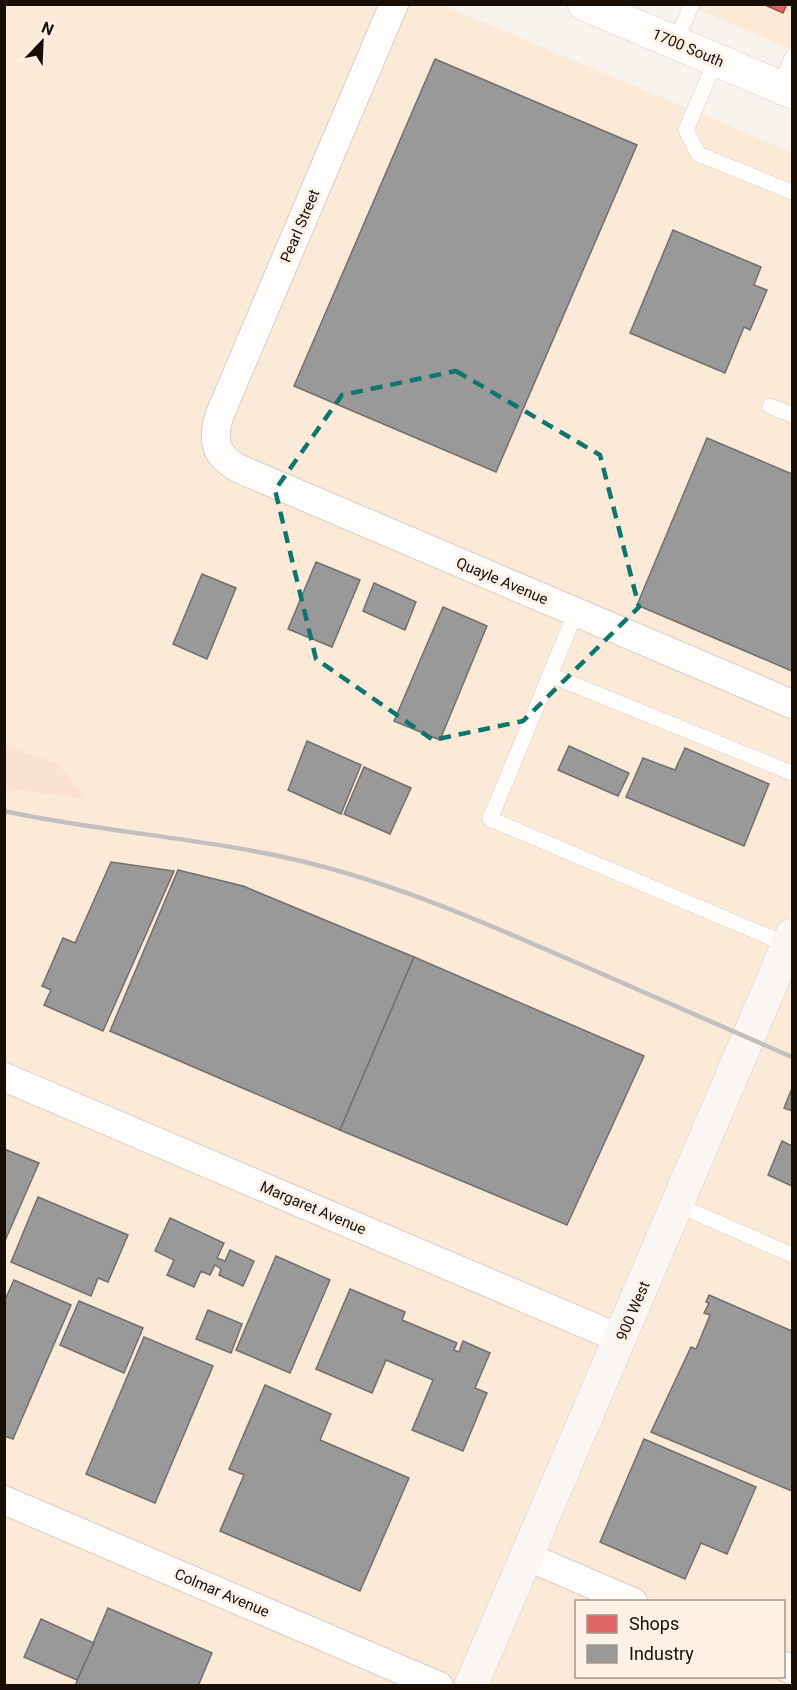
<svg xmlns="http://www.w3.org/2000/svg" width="797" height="1690" viewBox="0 0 797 1690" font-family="Roboto,sans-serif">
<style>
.built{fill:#fcead9;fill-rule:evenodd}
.green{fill:#fbe2ce}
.shops{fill:#e06666;stroke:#a44c49;stroke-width:1.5}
.industry{fill:#999;stroke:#726f6d;stroke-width:1.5}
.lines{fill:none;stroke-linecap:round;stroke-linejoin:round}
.service-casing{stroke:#d6cec7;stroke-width:16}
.minor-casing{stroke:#d6cec7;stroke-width:30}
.tertiary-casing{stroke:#d6cec7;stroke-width:34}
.secondary-casing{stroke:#d6cec7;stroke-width:34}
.service{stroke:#fefdfc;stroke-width:15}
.minor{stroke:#fefdfc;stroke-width:28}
.tertiary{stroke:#fefdfc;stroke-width:33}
.secondary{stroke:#f9f6f3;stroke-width:33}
.rail{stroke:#c2c0be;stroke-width:4.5}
.marked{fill:none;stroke:#0f766e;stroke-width:4.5;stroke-dasharray:12 8;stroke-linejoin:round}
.labels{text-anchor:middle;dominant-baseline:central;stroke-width:6;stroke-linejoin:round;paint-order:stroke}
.street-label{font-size:15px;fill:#180e06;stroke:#fef2e8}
</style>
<rect width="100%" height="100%" fill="#f9f3ed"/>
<g class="built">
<path d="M 5,5 L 443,5 L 792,152 L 792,1685 L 5,1686 ZM 576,1602 L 784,1602 L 784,1676 L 576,1676 Z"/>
<path d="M 687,5 L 792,5 L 792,50 Z"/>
</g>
<path class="green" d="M 5,746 L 59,764 L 86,799 L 5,788 Z"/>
<path class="shops" d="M 763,4 L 787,4 L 783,13 Z"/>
<g class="industry">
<path d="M 435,59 L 637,145 L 496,472 L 294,386 Z"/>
<path d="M 673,230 L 761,267 L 754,285 L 767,290 L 750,330 L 744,327 L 725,373 L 630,333 Z"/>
<path d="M 707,438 L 792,474 L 792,671 L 637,605 Z"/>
<path d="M 316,562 L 360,580 L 332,647 L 288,629 Z"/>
<path d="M 202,574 L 236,588 L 207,659 L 173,644 Z"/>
<path d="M 374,583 L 416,602 L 405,630 L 363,611 Z"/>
<path d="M 443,607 L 487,626 L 440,740 L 394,721 Z"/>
<path d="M 307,741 L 361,765 L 341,814 L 288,790 Z"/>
<path d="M 569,746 L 629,773 L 618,796 L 558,770 Z"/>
<path d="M 685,748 L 769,784 L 744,846 L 626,797 L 643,758 L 675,770 Z"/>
<path d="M 364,767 L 411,788 L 390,834 L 344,814 Z"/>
<path d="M 111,862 L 174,871 L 103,1031 L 44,1005 L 51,990 L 42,986 L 63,938 L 75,943 Z"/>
<path d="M 178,870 L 243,886 L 414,957 L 340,1130 L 110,1031 Z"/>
<path d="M 414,957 L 644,1056 L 567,1225 L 340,1130 Z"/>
<path d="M 792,1088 L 792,1111 L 784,1108 Z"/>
<path d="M 782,1141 L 792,1146 L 792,1186 L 768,1175 Z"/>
<path d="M 4,1149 L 39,1163 L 4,1243 Z"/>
<path d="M 38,1197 L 128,1235 L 108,1282 L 98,1278 L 91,1296 L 11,1262 Z"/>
<path d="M 170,1218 L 224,1243 L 217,1258 L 225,1261 L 230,1250 L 254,1261 L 243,1286 L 219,1275 L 221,1269 L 215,1265 L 210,1275 L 201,1271 L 194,1287 L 167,1275 L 174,1260 L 155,1251 Z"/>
<path d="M 276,1256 L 330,1280 L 290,1373 L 236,1350 Z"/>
<path d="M 14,1280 L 71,1305 L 13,1439 L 4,1436 L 4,1302 Z"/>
<path d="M 350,1289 L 405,1312 L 402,1320 L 457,1343 L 454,1350 L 459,1352 L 463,1341 L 490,1353 L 475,1388 L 487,1393 L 463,1451 L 412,1430 L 433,1380 L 386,1360 L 372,1393 L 316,1369 Z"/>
<path d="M 709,1295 L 792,1331 L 792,1329 L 792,1491 L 651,1432 L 691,1347 L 696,1349 L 710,1315 L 704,1313 L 709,1303 L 706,1302 Z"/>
<path d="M 79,1301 L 143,1328 L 124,1373 L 60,1345 Z"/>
<path d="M 208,1310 L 242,1324 L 231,1353 L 196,1339 Z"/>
<path d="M 144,1337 L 213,1366 L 155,1503 L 86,1474 Z"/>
<path d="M 265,1385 L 331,1414 L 320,1440 L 409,1478 L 360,1591 L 220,1531 L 244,1475 L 229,1469 Z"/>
<path d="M 644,1439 L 756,1487 L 727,1554 L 701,1543 L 685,1579 L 600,1542 Z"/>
<path d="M 108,1608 L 212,1653 L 198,1686 L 75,1686 Z"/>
<path d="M 41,1619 L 94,1643 L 77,1680 L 24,1657 Z"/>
</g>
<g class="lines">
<g class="service-casing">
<g id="service">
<path d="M 675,43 L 692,4"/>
<path d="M 716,60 L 686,130 L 698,154 L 792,192"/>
<path d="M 780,87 L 792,58"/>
<path d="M 770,406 L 792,415"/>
<path d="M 576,612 L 490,819 L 788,945"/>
<path d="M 550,675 L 792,773"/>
<path d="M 678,1205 L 792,1255"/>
</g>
</g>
<g class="minor-casing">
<g id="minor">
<path d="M 394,4 L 220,414 C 211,441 215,457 242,470 L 792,704"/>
<path d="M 4,1077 L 621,1339"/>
<path d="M 4,1500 L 439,1686"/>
<path d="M 526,1556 L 633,1602"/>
<path d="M 784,1666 L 792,1670"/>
</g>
</g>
<g class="tertiary-casing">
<path id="tertiary" d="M 584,4 L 792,92"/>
</g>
<g class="secondary-casing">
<path id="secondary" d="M 471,1686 L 792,935"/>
</g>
<use href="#service" class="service"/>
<use href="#minor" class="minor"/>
<use href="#tertiary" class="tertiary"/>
<use href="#secondary" class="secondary"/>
<path class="rail" d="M 4,811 C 105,833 209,838 309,863 C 398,885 483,922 568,959 C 643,992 718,1025 792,1057"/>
</g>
<path class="marked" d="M 456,371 L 600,455 L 639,607 L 523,721 L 433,740 L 316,659 L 275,490 L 342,395 Z"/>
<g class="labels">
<g class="street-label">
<text transform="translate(688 48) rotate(23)">1700 South</text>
<text transform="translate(300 226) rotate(-67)">Pearl Street</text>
<text transform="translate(502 581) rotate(23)">Quayle Avenue</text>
<text transform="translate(313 1208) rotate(23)">Margaret Avenue</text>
<text transform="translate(633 1311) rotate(-67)">900 West</text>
<text transform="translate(222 1593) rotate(23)">Colmar Avenue</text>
</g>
</g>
<rect width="797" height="1690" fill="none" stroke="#180e06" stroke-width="12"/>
<rect x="575" y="1600" width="210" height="78" fill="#fef2e8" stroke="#a2978e" stroke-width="1.5"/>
<rect x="587" y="1615" width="30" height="18" fill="#e06666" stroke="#a2978e" stroke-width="1.5"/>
<text x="629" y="1630" font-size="18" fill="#180e06">Shops</text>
<rect x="587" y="1645" width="30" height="18" fill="#999999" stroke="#a2978e" stroke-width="1.5"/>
<text x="629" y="1660" font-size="18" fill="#180e06">Industry</text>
<g transform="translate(42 42) rotate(23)" stroke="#fef2e8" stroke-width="4.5" paint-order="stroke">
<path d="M0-4.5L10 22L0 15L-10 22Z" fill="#180e06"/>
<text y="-9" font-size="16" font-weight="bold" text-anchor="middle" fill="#180e06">N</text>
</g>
</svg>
